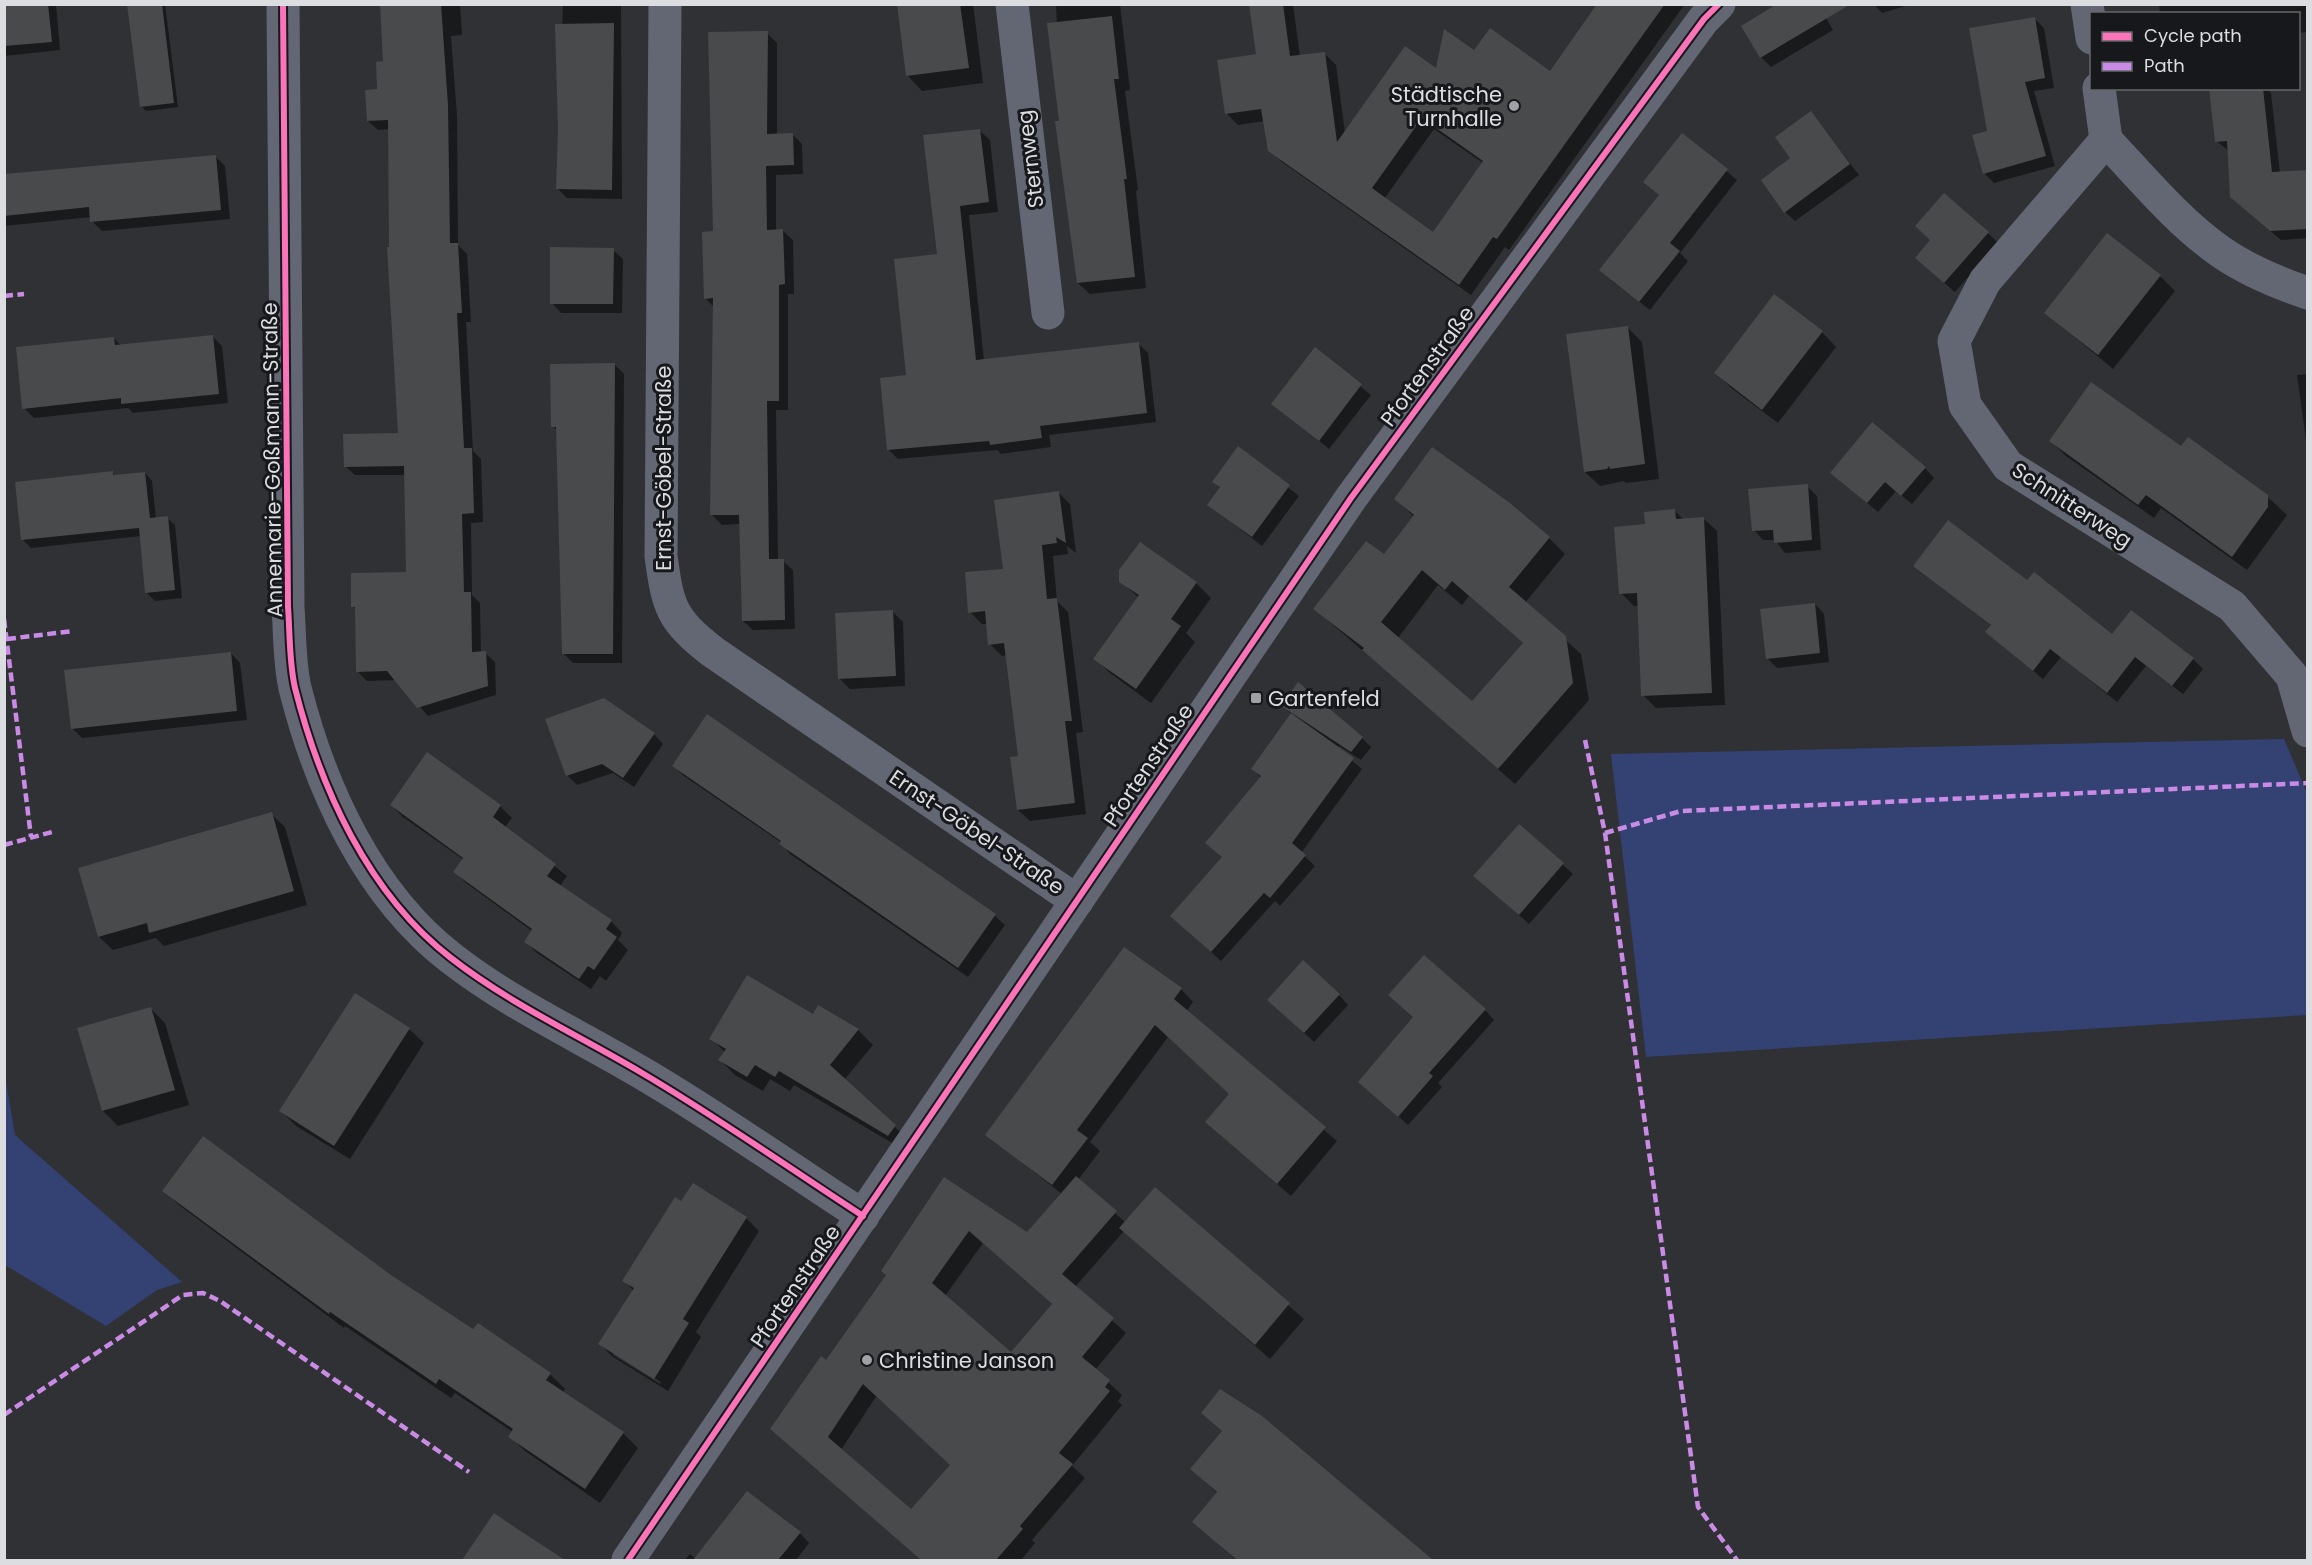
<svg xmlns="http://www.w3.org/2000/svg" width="2312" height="1565" viewBox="0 0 2312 1565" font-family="Poppins,sans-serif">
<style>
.green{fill:#334173}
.shadow{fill:#0007;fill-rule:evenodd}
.building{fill:#484a4c;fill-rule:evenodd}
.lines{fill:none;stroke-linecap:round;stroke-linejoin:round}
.minor{stroke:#626773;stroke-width:33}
.tertiary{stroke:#626773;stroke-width:33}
.quiet{stroke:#ca8be6;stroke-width:4.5;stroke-dasharray:9 4.5;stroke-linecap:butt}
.cycleway-casing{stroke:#17181b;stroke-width:10}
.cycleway{stroke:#fb73b8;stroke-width:6}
.poi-dot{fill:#9fa1a4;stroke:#17181b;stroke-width:2}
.labels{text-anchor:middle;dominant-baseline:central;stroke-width:6;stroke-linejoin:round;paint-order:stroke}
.poi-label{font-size:21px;fill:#dbdde0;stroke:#17181b;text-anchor:start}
.street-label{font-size:21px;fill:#dbdde0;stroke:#17181b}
</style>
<rect width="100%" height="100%" fill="#303134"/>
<g class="green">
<path d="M 2284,739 L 2307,793 L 2307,1015 L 1646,1057 L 1611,754 Z"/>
<path d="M 4,1070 L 15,1135 L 182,1282 L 157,1290 L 106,1326 L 5,1265 Z"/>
</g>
<g class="shadow">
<path d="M 4,4 L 56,4 L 60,50 L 4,56 Z"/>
<path d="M 129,4 L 165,4 L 178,107 L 146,111 L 141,106 Z"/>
<path d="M 381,4 L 460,4 L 462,35 L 451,36 L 457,116 L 458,245 L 467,254 L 471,322 L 466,322 L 473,451 L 481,459 L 483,522 L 471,523 L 472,595 L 480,603 L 481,653 L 485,653 L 495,662 L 496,695 L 428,716 L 397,680 L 367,681 L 357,671 L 356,610 L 353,606 L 407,573 L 406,475 L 355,475 L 345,466 L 400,435 L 391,248 L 390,129 L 378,130 L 368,121 L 379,90 L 384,63 Z"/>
<path d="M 563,4 L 621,4 L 622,199 L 567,198 L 557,188 Z"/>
<path d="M 898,4 L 973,4 L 983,83 L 922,91 L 908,76 Z"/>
<path d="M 1056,4 L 1120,4 L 1130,90 L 1125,91 L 1138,190 L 1136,191 L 1146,288 L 1090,294 L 1078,283 L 1061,122 Z"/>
<path d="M 1250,4 L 1293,4 L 1300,57 L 1324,53 L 1336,65 L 1345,133 L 1437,71 L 1474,52 L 1550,73 L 1599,4 L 1685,4 L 1509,250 L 1505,247 L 1471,295 L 1282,162 L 1269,150 L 1265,121 L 1238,125 L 1226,113 L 1258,56 ZM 1434,129 L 1483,163 L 1434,234 L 1384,199 Z"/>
<path d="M 1818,4 L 1833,30 L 1771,67 L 1761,57 Z"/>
<path d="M 1874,4 L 1912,4 L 1882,13 Z"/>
<path d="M 2159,4 L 2308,4 L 2308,32 L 2298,33 L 2298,14 L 2160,14 Z"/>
<path d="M 2034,18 L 2044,28 L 2054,88 L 2034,91 L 2055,166 L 1994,183 L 1984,173 L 1988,132 Z"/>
<path d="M 767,33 L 777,43 L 777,135 L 793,135 L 802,144 L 803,174 L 776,175 L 776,231 L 783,231 L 793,240 L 794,294 L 788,294 L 788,410 L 776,410 L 778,561 L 783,561 L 793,570 L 795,629 L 753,630 L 743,621 L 740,524 L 722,525 L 712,515 L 714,307 L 705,298 L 714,233 Z"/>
<path d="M 2210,88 L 2266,88 L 2271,93 L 2280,173 L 2308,172 L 2308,238 L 2281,240 L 2242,207 L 2229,151 L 2216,141 Z"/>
<path d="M 1811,113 L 1859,175 L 1795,221 L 1785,212 L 1792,159 Z"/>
<path d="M 980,131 L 990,140 L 998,212 L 969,215 L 984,361 L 1138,343 L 1148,353 L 1156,422 L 1049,435 L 1051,447 L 1001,454 L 997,450 L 898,459 L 888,449 L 938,255 Z"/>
<path d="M 1683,135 L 1737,180 L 1680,253 L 1688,261 L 1650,310 L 1611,280 L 1660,196 L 1645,182 Z"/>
<path d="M 215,156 L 225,166 L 230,219 L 102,231 L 92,221 L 91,217 L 4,226 L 4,176 Z"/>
<path d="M 1988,233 L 1998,243 L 1955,292 L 1927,268 Z"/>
<path d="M 613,250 L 623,259 L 622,313 L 561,313 L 552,303 Z"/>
<path d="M 2160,276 L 2175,291 L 2113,369 L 2046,313 Z"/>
<path d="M 1627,327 L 1642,342 L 1659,479 L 1626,483 L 1624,481 L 1600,486 L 1585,472 Z"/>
<path d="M 1822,332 L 1836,347 L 1778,423 L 1731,388 L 1716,373 Z"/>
<path d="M 212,336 L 222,346 L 228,403 L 133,413 L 128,408 L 34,418 L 24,408 L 114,338 L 121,346 Z"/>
<path d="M 1315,350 L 1371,395 L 1329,449 L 1273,404 Z"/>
<path d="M 614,364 L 624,374 L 622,663 L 573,663 L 563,653 L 558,432 L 553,426 Z"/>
<path d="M 2308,374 L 2308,455 L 2297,375 Z"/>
<path d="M 2188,439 L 2272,501 L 2287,515 L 2247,570 L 2161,508 L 2154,518 L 2066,456 L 2051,441 L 2182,448 Z"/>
<path d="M 1238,449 L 1299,496 L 1262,546 L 1209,505 L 1221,488 L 1214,481 Z"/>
<path d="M 1433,449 L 1549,538 L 1565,554 L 1525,603 L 1581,654 L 1589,700 L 1515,784 L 1315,609 L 1385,556 L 1414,517 L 1396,499 ZM 1438,585 L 1462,605 L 1469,596 L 1524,644 L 1472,703 L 1398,638 Z"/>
<path d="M 1925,468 L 1934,478 L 1912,504 L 1896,491 L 1878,512 L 1842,482 Z"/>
<path d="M 112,473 L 116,476 L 145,473 L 152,481 L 156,519 L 167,518 L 175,525 L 182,598 L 155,601 L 147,593 L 141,536 L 31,548 L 23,540 Z"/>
<path d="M 1807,486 L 1817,496 L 1821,550 L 1785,553 L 1775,540 L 1763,540 L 1754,530 Z"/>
<path d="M 1059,493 L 1070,504 L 1076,553 L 1067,546 L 1068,554 L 1053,556 L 1057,601 L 1068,612 L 1083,732 L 1076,733 L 1086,814 L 1030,821 L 1018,810 L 1019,757 L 1007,655 L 1002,656 L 990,644 L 988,624 L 982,624 L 970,612 L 1004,571 Z"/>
<path d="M 1675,511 L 1684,520 L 1704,519 L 1717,531 L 1725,705 L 1656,708 L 1643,695 L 1639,606 L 1634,606 L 1621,593 L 1647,526 Z"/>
<path d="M 1140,544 L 1196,583 L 1211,598 L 1186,633 L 1195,642 L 1151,703 L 1110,673 L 1095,658 L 1139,598 L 1121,581 Z"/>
<path d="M 1915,565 L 2027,582 L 2112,636 L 2193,659 L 2203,669 L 2183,694 L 2146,666 L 2117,702 L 2061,657 L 2043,679 L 1987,632 L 1992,626 Z"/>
<path d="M 1815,604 L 1824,614 L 1829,662 L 1777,668 L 1767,658 Z"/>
<path d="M 893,612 L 903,622 L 905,686 L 850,689 L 840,679 Z"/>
<path d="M 231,653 L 240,663 L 247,720 L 82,738 L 72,728 Z"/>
<path d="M 1283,706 L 1362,738 L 1371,747 L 1361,760 L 1339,746 L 1337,748 L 1362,769 L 1301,853 L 1315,866 L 1280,906 L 1275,901 L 1221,961 L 1181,925 L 1223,858 L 1261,778 L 1253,769 L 1292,715 Z"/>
<path d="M 654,734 L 663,744 L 634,787 L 613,773 L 577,785 L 567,775 Z"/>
<path d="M 428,754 L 500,806 L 512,818 L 505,827 L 567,876 L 560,886 L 611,921 L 622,933 L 618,940 L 628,950 L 606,981 L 600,976 L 591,989 L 537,953 L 526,942 L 532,931 L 466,883 L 455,872 L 464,860 L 403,817 L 391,805 Z"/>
<path d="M 674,766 L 995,916 L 1005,925 L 968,977 L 790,854 L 782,843 L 684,776 Z"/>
<path d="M 271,814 L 285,827 L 307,905 L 164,946 L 156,938 L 113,950 L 99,937 L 80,869 Z"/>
<path d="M 1519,826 L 1573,874 L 1529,924 L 1485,885 Z"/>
<path d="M 1181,989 L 1193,1002 L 1186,1012 L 1337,1141 L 1291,1196 L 1220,1135 L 1231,1094 L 1168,1037 L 1090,1142 L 1100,1151 L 1078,1180 L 1126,1223 L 1155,1190 L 1304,1319 L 1270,1359 L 1124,1231 L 1075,1287 L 1126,1333 L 1095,1370 L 1122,1395 L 1118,1401 L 1122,1405 L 1072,1466 L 1085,1478 L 1032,1540 L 1035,1543 L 1021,1560 L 921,1560 L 785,1442 L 826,1363 L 888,1276 L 944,1179 L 1027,1234 L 1062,1194 L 987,1135 ZM 983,1243 L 1053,1305 L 1011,1354 L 945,1296 ZM 877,1395 L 952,1465 L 911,1511 L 841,1450 Z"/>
<path d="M 1339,995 L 1348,1005 L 1314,1042 L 1279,1009 Z"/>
<path d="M 819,1007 L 858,1030 L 873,1045 L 844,1080 L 910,1141 L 904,1150 L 794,1085 L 790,1091 L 770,1079 L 763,1091 L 735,1075 L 720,1060 L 725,1052 L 711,1038 L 813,1016 Z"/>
<path d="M 150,1008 L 165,1023 L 189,1105 L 118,1126 L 103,1111 Z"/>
<path d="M 1485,1010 L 1494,1020 L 1438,1083 L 1442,1087 L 1408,1125 L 1370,1091 Z"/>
<path d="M 409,1029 L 424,1043 L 350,1159 L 296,1126 L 281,1111 Z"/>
<path d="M 164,1191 L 391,1277 L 474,1331 L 550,1374 L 565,1389 L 563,1392 L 623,1433 L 638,1448 L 600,1503 L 525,1451 L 510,1436 L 513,1432 L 455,1393 L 451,1398 L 345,1326 L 344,1328 L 179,1205 Z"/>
<path d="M 682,1203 L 746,1218 L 759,1231 L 696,1332 L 701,1337 L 668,1391 L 613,1357 L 600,1344 L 634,1291 L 624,1280 ZM 613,1352 L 661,1382 L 660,1384 L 613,1355 Z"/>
<path d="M 1203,1413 L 1261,1418 L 1430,1560 L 1236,1560 L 1194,1522 L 1218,1494 L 1192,1469 L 1223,1432 Z"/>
<path d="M 494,1515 L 563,1560 L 469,1560 L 466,1557 Z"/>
<path d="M 800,1533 L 809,1543 L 796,1560 L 685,1560 L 690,1554 L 696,1559 Z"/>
</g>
<g class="building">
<path d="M 4,4 L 48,4 L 52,42 L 4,46 Z"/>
<path d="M 127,4 L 162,4 L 174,103 L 140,107 Z"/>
<path d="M 380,4 L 441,4 L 448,105 L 450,243 L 458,243 L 462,313 L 457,313 L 464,448 L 472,448 L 474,513 L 462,514 L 464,592 L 471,592 L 472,652 L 486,651 L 488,686 L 417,708 L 387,671 L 356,672 L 355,607 L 351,607 L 351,573 L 406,572 L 404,466 L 344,467 L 343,434 L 398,433 L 387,247 L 389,247 L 388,120 L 367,121 L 365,90 L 377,89 L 376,62 L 383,61 Z"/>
<path d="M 897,4 L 960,4 L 969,68 L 906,76 Z"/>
<path d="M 1249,4 L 1283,4 L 1290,56 L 1325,52 L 1337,142 L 1405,46 L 1436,68 L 1444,29 L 1474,50 L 1490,28 L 1550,71 L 1597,4 L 1665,4 L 1497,239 L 1493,237 L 1459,285 L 1268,151 L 1261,109 L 1225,114 L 1217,60 L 1256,54 ZM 1422,118 L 1483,161 L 1433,232 L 1372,188 Z"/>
<path d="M 1777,4 L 1851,4 L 1760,58 L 1741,26 Z"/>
<path d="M 1112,16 L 1119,79 L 1114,79 L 1127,179 L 1124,179 L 1135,277 L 1077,283 L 1055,121 L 1059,121 L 1047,23 Z"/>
<path d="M 2035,17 L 2045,78 L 2025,82 L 2046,156 L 1983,174 L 1972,135 L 1987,131 L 1969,28 Z"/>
<path d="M 614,23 L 612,190 L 556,189 L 558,129 L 555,24 Z"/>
<path d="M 768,31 L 767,134 L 793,133 L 794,165 L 766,166 L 767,230 L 783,229 L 785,284 L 779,285 L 779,401 L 767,401 L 769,559 L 784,559 L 785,620 L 742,621 L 739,515 L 710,515 L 713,298 L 704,299 L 702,232 L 713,231 L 708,32 Z"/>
<path d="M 2209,88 L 2263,88 L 2272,172 L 2307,170 L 2307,229 L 2270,231 L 2230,197 L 2227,141 L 2215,142 Z"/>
<path d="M 1811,111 L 1850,164 L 1784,213 L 1761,180 L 1790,158 L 1775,137 Z"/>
<path d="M 980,129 L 989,202 L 960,206 L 976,360 L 1139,342 L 1147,413 L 1040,426 L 1042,438 L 990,445 L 989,441 L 887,450 L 880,378 L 906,375 L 894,259 L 937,254 L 923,135 Z"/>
<path d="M 1682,133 L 1728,169 L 1670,243 L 1680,251 L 1639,302 L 1599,270 L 1659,195 L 1643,182 Z"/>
<path d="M 216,155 L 221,210 L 90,222 L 89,207 L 4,216 L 4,174 Z"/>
<path d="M 1944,193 L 1989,232 L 1944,283 L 1915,258 L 1930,240 L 1915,226 Z"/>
<path d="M 2107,233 L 2161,275 L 2098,355 L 2044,313 Z"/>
<path d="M 550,247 L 614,248 L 613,304 L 550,304 Z"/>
<path d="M 1774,294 L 1823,331 L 1762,410 L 1714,373 Z"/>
<path d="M 1628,326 L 1645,464 L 1610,469 L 1609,466 L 1607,469 L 1584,472 L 1566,334 Z"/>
<path d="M 213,335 L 219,394 L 121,404 L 121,398 L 22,409 L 16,347 L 114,337 L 115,345 Z"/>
<path d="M 1315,347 L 1362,384 L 1319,441 L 1271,404 Z"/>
<path d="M 615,363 L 613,654 L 562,654 L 556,427 L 551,427 L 550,364 Z"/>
<path d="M 2091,382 L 2181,446 L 2188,437 L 2268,495 L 2268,507 L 2232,557 L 2146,495 L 2138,505 L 2049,441 Z"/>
<path d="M 1872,422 L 1926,467 L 1901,496 L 1885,482 L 1867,503 L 1830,473 Z"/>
<path d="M 1238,446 L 1290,485 L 1252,537 L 1207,505 L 1220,487 L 1212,482 Z"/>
<path d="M 1432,447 L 1510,503 L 1550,537 L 1509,587 L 1566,636 L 1573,683 L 1498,769 L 1362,650 L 1364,648 L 1313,609 L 1366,541 L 1384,554 L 1414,515 L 1394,499 ZM 1422,570 L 1445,590 L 1452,581 L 1523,643 L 1472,701 L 1381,622 Z"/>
<path d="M 113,471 L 113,475 L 145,472 L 150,518 L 168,516 L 175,590 L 145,593 L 139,528 L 21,540 L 15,482 Z"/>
<path d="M 1808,484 L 1812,540 L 1774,543 L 1773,530 L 1752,531 L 1748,489 Z"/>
<path d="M 1059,491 L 1066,543 L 1056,537 L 1057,543 L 1042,545 L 1047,599 L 1057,598 L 1072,721 L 1065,721 L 1075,803 L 1017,810 L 1010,757 L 1018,756 L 1004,643 L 988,645 L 985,611 L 968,613 L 965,572 L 1003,569 L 994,500 Z"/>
<path d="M 1675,509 L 1676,519 L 1704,517 L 1712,693 L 1641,696 L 1637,593 L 1619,594 L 1614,527 L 1645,524 L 1644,512 Z"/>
<path d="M 1948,520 L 2027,580 L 2034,572 L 2112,634 L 2131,610 L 2194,658 L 2172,686 L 2135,657 L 2107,693 L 2050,649 L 2033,671 L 1985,632 L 1991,625 L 1913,566 Z"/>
<path d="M 1140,542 L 1197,582 L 1171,619 L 1181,626 L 1136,689 L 1093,659 L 1139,595 L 1119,582 L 1119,570 Z"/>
<path d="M 1815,603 L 1820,653 L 1766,659 L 1760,609 Z"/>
<path d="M 893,610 L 896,676 L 838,679 L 835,613 Z"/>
<path d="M 231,652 L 237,711 L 71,729 L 64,670 Z"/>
<path d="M 1298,682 L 1363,737 L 1351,752 L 1281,706 Z"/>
<path d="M 604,698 L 655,733 L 623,778 L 602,764 L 566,776 L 545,719 Z"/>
<path d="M 1291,713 L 1354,758 L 1292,843 L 1306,855 L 1270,898 L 1264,893 L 1211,952 L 1170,916 L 1222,857 L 1205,843 L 1261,776 L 1251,769 Z"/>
<path d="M 707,714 L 996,914 L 958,968 L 779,844 L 781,841 L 672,766 Z"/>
<path d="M 427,752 L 501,805 L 493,817 L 556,864 L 547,876 L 612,920 L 606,929 L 617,937 L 594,970 L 588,966 L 579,979 L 524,942 L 532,929 L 453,872 L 463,858 L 390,805 Z"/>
<path d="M 272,812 L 294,891 L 149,933 L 147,923 L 98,937 L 78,868 Z"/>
<path d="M 1519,824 L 1564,863 L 1519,915 L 1473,876 Z"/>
<path d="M 1124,947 L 1182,988 L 1174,999 L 1326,1127 L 1277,1184 L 1205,1122 L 1229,1094 L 1155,1025 L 1077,1130 L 1088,1138 L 1052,1185 L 985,1135 Z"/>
<path d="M 1424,955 L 1486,1009 L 1429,1073 L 1433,1076 L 1398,1117 L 1358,1082 L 1413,1017 L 1388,995 Z"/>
<path d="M 1303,960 L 1340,994 L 1304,1033 L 1267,1000 Z"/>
<path d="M 747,975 L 813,1014 L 818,1005 L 859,1029 L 830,1065 L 896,1125 L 888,1136 L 779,1071 L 775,1077 L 755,1065 L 747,1077 L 718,1060 L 726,1049 L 709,1039 Z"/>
<path d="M 355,993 L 410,1028 L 334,1146 L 279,1111 Z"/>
<path d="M 151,1007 L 175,1090 L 102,1111 L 77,1028 Z"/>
<path d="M 203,1136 L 391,1275 L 473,1329 L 478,1323 L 551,1373 L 546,1380 L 624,1432 L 585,1489 L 508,1437 L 513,1429 L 439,1379 L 436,1384 L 330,1312 L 329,1314 L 162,1191 Z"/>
<path d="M 1076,1176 L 1117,1211 L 1062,1274 L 1114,1318 L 1082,1357 L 1110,1380 L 1105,1387 L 1110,1391 L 1059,1453 L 1073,1464 L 1020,1526 L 1023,1529 L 996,1560 L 921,1560 L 770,1429 L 821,1356 L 826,1360 L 886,1275 L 881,1271 L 944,1177 L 1027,1232 ZM 969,1231 L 1052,1304 L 1011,1352 L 932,1283 ZM 863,1384 L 950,1465 L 911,1509 L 828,1437 Z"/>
<path d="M 693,1183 L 747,1217 L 683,1319 L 689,1323 L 654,1379 L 598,1344 L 634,1288 L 622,1281 L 675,1197 L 681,1201 Z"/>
<path d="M 1155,1187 L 1290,1303 L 1255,1345 L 1119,1228 Z"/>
<path d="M 1220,1389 L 1262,1416 L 1433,1560 L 1237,1560 L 1192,1522 L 1217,1492 L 1190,1469 L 1222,1431 L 1201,1413 Z"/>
<path d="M 747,1491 L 801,1532 L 778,1560 L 693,1560 Z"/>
<path d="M 494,1513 L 516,1528 L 565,1560 L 462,1560 Z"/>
</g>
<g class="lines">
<g class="minor">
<path d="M 283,4 L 288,607 C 290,633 289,662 295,688 C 320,787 368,894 451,958 C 510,1004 578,1035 642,1073 C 717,1117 789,1168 863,1216"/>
<path d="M 665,4 L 661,556 C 668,608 671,619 713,652 L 1077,901"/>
<path d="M 1012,4 L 1048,313"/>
<path d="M 2087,4 L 2092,38"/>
<path d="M 2099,88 L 2106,140 L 1985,281 L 1954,341 L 1965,405 L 2008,466 L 2232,606 L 2292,676 L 2308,731"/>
<path d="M 2106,140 C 2142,178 2177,221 2221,252 C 2247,270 2278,283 2308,293"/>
</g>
<path class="tertiary" d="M 628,1560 L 1351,498 L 1704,19 L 1719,4"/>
<g class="quiet">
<path d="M 4,296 L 24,294"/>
<path d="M 4,619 L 31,837"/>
<path d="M 7,639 L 73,631"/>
<path d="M 1585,740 L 1605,833 L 1698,1507 L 1737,1560"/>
<path d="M 1605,833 L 1681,811 L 2308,783"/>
<path d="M 4,845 L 52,832"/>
<path d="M 4,1415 L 183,1295 L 203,1293 L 220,1301 L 469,1472"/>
</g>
<g class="cycleway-casing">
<g id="cycleway">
<path d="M 283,4 L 288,607 C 290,633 289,662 295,688 C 320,787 368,894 451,958 C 510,1004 578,1035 642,1073 C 717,1117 789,1168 863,1216"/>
<path d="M 628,1560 L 1351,498 L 1704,19 L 1719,4"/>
</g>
</g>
<use href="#cycleway" class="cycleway"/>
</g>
<g class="poi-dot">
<circle cx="1514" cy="106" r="6"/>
<rect x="1250" y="692" width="12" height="12" rx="3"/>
<circle cx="867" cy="1360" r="6"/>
</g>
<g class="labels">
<g class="poi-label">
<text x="1502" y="94" text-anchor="end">Städtische<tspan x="1502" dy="24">Turnhalle</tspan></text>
<text x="1268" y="698">Gartenfeld</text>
<text x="879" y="1360">Christine Janson</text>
</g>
<g class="street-label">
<text transform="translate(1030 159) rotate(-97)">Sternweg</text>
<text transform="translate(1427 366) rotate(-54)">Pfortenstraße</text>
<text transform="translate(272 460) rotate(-91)">Annemarie-Goßmann-Straße</text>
<text transform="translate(663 468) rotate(-90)">Ernst-Göbel-Straße</text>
<text transform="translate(2072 505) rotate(33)">Schnitterweg</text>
<text transform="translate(1148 765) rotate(-56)">Pfortenstraße</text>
<text transform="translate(977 832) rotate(34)">Ernst-Göbel-Straße</text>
<text transform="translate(795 1286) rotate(-56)">Pfortenstraße</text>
</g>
</g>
<rect width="2312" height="1565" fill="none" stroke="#dbdde0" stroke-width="12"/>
<rect x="2090" y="12" width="210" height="78" fill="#17181b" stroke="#65676a" stroke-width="1.5"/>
<rect x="2102" y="32" width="30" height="9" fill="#fb73b8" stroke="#65676a" stroke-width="1.5"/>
<text x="2144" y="42" font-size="18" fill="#dbdde0">Cycle path</text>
<rect x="2102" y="62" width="30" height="9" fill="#ca8be6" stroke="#65676a" stroke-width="1.5"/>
<text x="2144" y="72" font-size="18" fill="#dbdde0">Path</text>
</svg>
